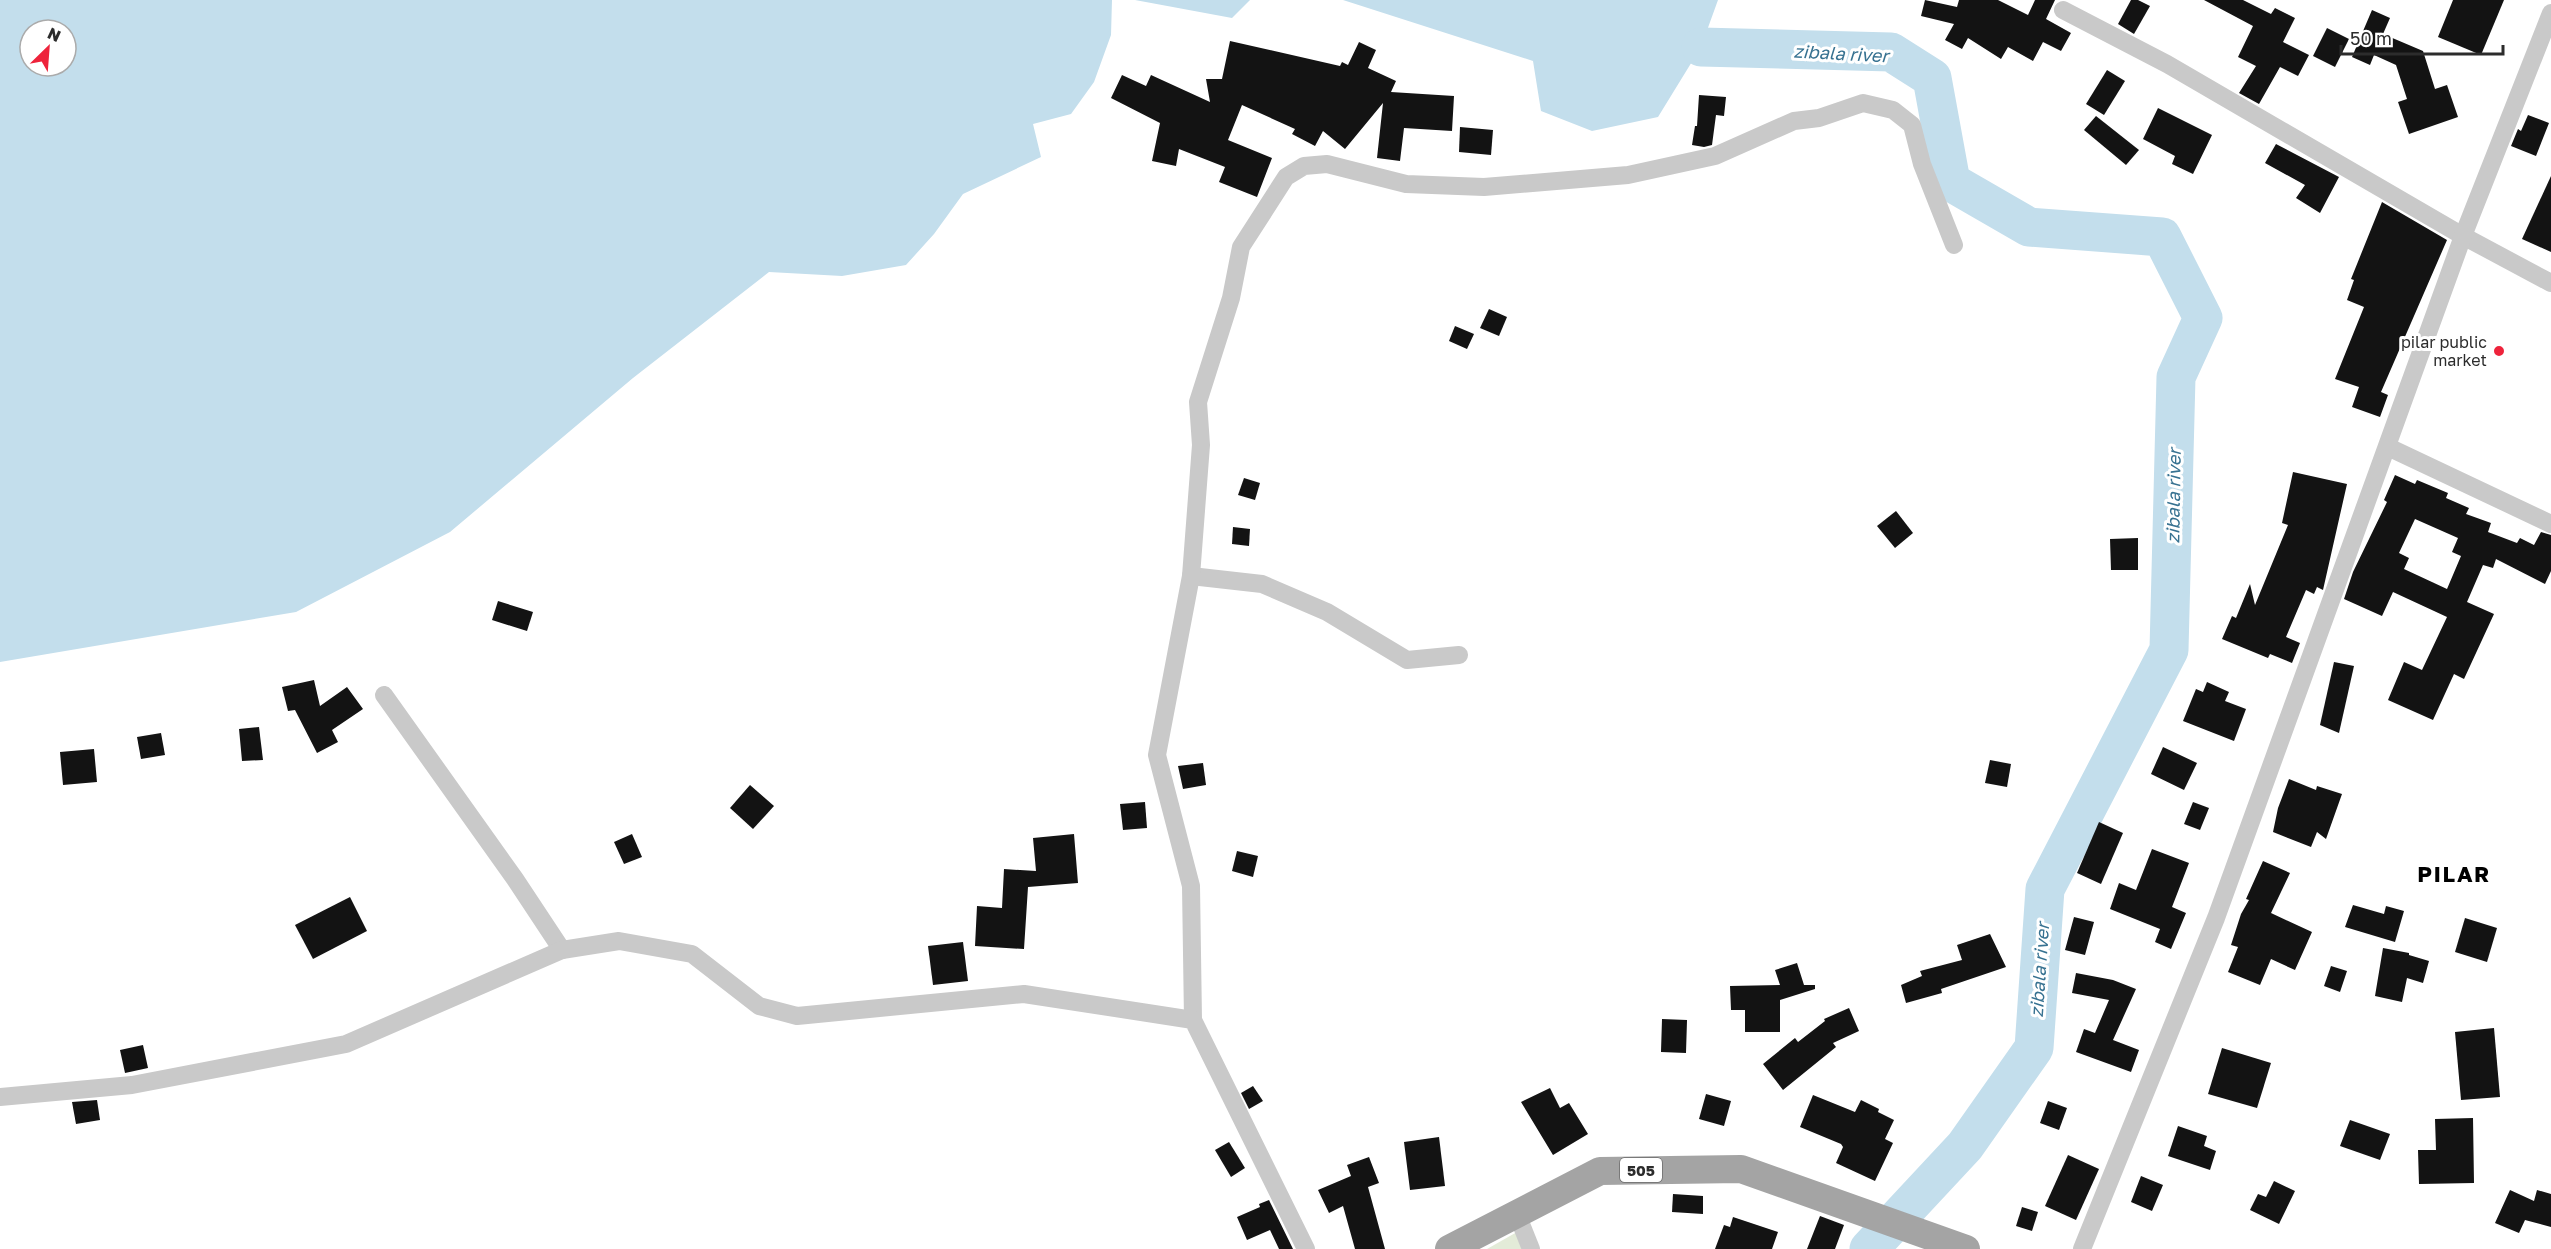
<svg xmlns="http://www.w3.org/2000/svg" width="2551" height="1249" viewBox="0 0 2551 1249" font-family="'Golos Text',sans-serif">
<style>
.green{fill:#e3ebd8}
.water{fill:#c3deec;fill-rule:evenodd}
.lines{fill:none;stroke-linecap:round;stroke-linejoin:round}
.river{stroke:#c3deec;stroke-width:39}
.building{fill:#131313;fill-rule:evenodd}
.minor{stroke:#c9c9c9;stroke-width:18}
.primary{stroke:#a4a4a4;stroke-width:28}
.poi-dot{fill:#ee233b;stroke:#fff;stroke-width:2}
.labels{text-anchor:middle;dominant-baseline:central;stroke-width:6;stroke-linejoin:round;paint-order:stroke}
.shield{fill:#fff;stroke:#6b6b6b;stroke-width:1.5}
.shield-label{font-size:15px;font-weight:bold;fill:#2c2c2c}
.poi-label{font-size:16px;fill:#2c2c2c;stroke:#fff;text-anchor:end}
.water-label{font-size:18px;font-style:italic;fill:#377291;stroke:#fff}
.district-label{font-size:22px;font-weight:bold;letter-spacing:1.5px;fill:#000;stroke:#fff}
</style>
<rect width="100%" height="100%" fill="#fff"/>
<path class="green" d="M 1517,1232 L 1523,1249 L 1487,1249 Z"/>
<g class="water">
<path d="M 0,0 L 1112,0 L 1111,35 L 1094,82 L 1071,114 L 1033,124 L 1041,157 L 963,194 L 934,234 L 906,265 L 842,276 L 769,272 L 633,378 L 450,532 L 296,612 L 0,662 ZM 30,30 L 66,30 L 66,66 L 30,66 Z"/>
<path d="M 1135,0 L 1250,0 L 1232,18 Z"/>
<path d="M 1343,0 L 1718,0 L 1701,47 L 1658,117 L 1592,131 L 1541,111 L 1533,61 Z"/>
</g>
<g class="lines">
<path class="river" d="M 1701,47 L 1891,52 L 1932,78 L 1951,182 L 2029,227 L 2162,237 L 2203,318 L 2176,377 L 2169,650 L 2045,889 L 2034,1048 L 1965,1146 L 1869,1249"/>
</g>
<g class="building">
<path d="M 1925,0 L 1957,7 L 1959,0 L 1998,0 L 2028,15 L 2035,0 L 2055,0 L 2046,19 L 2071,33 L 2061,51 L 2043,42 L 2033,61 L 2008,47 L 2001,59 L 1968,38 L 1962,49 L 1945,40 L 1954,24 L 1921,16 Z"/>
<path d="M 2131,0 L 2138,0 L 2150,6 L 2134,34 L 2118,24 Z"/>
<path d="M 2204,0 L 2243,0 L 2271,14 L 2275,8 L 2295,18 L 2283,42 L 2309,55 L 2298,76 L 2280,67 L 2259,104 L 2239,93 L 2256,66 L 2238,57 L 2253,26 Z"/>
<path d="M 2453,0 L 2504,0 L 2481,55 L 2438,37 Z"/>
<path d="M 2372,10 L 2390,18 L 2383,34 L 2423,51 L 2435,89 L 2447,85 L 2458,117 L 2409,134 L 2398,102 L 2407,99 L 2396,65 L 2374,55 L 2370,65 L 2352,57 Z"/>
<path d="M 2327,28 L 2349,39 L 2335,67 L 2313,56 Z"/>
<path d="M 1230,41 L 1340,66 L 1342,62 L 1348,65 L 1359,42 L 1376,50 L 1368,68 L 1396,81 L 1391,92 L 1454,96 L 1452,131 L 1404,128 L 1400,161 L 1377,158 L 1383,103 L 1345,149 L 1323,131 L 1315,146 L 1292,134 L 1295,129 L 1242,105 L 1228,140 L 1272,158 L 1257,197 L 1219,182 L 1225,167 L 1179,149 L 1176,166 L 1152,161 L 1160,123 L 1111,98 L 1122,75 L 1146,86 L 1151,75 L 1210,102 L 1206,79 L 1222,79 Z"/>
<path d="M 2107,70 L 2125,81 L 2104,115 L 2086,104 Z"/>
<path d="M 1699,95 L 1726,97 L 1724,116 L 1716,115 L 1712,145 L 1704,147 L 1692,145 L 1695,126 L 1697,126 Z"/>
<path d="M 2158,108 L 2212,135 L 2193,174 L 2172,164 L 2175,156 L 2143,139 Z"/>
<path d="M 2528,115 L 2549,123 L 2536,156 L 2511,146 L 2518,129 L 2521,131 Z"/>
<path d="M 2096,116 L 2139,150 L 2126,165 L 2084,130 Z"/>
<path d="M 1460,127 L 1493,130 L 1491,155 L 1459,152 Z"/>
<path d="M 2276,144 L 2339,177 L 2320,213 L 2296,198 L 2305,185 L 2265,163 Z"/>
<path d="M 2551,176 L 2551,252 L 2522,239 Z"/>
<path d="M 2382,202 L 2447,240 L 2381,392 L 2388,395 L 2380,417 L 2352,407 L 2359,387 L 2335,379 L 2364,307 L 2347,300 L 2354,280 L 2351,279 Z"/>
<path d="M 1489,309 L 1507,317 L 1499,336 L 1480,328 Z"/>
<path d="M 1455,326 L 1474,334 L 1467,349 L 1449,341 Z"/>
<path d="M 2293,472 L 2347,484 L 2323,590 L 2317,587 L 2314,594 L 2306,590 L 2286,637 L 2300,643 L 2292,663 L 2270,654 L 2268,658 L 2222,639 L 2232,616 L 2236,618 L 2250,584 L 2255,605 L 2288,525 L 2282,523 Z"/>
<path d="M 2395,475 L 2415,484 L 2417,480 L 2448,493 L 2446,498 L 2469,508 L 2466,514 L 2491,523 L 2488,532 L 2517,543 L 2520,538 L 2534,545 L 2541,532 L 2551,535 L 2551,571 L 2545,584 L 2496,559 L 2493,568 L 2483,565 L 2467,602 L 2494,614 L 2464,679 L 2454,674 L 2433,720 L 2388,700 L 2404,662 L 2422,670 L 2447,617 L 2393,592 L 2382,616 L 2344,599 L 2353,572 L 2387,502 L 2384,500 ZM 2415,519 L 2458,538 L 2452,552 L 2461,556 L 2447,589 L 2404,569 L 2409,558 L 2399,553 Z"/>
<path d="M 1244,478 L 1260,483 L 1255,500 L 1238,495 Z"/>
<path d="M 1896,511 L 1913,533 L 1895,548 L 1877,526 Z"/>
<path d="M 1233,527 L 1250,529 L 1249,546 L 1232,544 Z"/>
<path d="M 2138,538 L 2138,570 L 2111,570 L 2110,539 Z"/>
<path d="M 498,601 L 533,612 L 527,631 L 492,620 Z"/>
<path d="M 2334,662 L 2354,666 L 2339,733 L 2320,725 Z"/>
<path d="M 314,680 L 320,706 L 347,687 L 363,709 L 332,730 L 338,742 L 317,753 L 295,710 L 288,711 L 282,687 Z"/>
<path d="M 2207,682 L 2229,692 L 2225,701 L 2246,709 L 2234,741 L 2183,721 L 2196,689 L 2203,692 Z"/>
<path d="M 259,727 L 263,760 L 242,761 L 239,729 Z"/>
<path d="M 161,733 L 165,755 L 141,759 L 137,737 Z"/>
<path d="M 2163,747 L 2197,763 L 2184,790 L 2151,774 Z"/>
<path d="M 94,749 L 97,782 L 63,785 L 60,752 Z"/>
<path d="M 1990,760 L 2011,764 L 2007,787 L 1985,783 Z"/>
<path d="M 1203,763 L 1206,785 L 1183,789 L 1178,766 Z"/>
<path d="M 2289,779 L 2316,790 L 2317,786 L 2342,794 L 2326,839 L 2317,832 L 2311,847 L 2273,832 L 2278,808 Z"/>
<path d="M 750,785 L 774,806 L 753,829 L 730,808 Z"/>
<path d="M 1145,802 L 1147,828 L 1123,830 L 1120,804 Z"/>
<path d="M 2193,802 L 2209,808 L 2200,830 L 2184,824 Z"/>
<path d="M 2099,822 L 2123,833 L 2101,884 L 2077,873 Z"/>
<path d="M 632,834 L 642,857 L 624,864 L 614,842 Z"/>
<path d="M 1074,834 L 1078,883 L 1028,887 L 1024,949 L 975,946 L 977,906 L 1002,908 L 1004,869 L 1036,871 L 1033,838 Z"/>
<path d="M 2152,849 L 2189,863 L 2172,907 L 2186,913 L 2171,949 L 2155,942 L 2160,929 L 2110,909 L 2119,883 L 2136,890 Z"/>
<path d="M 1237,851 L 1258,856 L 1253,877 L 1232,871 Z"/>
<path d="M 2263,861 L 2290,873 L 2271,913 L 2312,932 L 2295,970 L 2271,959 L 2260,985 L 2228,972 L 2238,947 L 2231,945 L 2241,914 L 2249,900 L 2246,899 Z"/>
<path d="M 350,897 L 367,931 L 313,959 L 295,925 Z"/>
<path d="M 2353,905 L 2384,914 L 2386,906 L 2404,911 L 2395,942 L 2345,927 Z"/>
<path d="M 2074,917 L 2094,922 L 2085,955 L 2065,950 Z"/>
<path d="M 2465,918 L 2497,928 L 2487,962 L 2455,952 Z"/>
<path d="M 1990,934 L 2006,967 L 1941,989 L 1942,993 L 1906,1003 L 1901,985 L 1922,976 L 1920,971 L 1962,960 L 1957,945 Z"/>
<path d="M 963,942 L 968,981 L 933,985 L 928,946 Z"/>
<path d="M 2383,948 L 2409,953 L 2409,955 L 2429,961 L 2423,983 L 2407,978 L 2402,1002 L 2375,996 Z"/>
<path d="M 1797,963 L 1804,985 L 1815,985 L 1815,989 L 1780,1000 L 1780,1032 L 1745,1032 L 1745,1010 L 1731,1010 L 1730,986 L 1780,985 L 1775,970 Z"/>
<path d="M 2331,966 L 2347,971 L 2340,992 L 2324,986 Z"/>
<path d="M 2076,973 L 2113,980 L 2136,989 L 2113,1040 L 2139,1050 L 2131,1072 L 2076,1052 L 2084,1029 L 2095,1033 L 2109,1000 L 2072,993 Z"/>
<path d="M 1849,1008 L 1859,1031 L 1833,1043 L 1836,1047 L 1783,1090 L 1763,1064 L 1795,1038 L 1798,1042 L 1825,1021 L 1824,1019 Z"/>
<path d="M 1662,1019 L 1687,1020 L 1686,1053 L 1661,1052 Z"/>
<path d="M 2494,1028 L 2500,1097 L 2461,1100 L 2455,1032 Z"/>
<path d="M 143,1045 L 148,1068 L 125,1073 L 120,1050 Z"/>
<path d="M 2222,1048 L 2271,1063 L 2257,1108 L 2208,1094 Z"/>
<path d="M 1253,1086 L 1263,1101 L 1249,1109 L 1241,1093 Z"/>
<path d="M 1550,1088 L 1560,1108 L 1569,1103 L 1588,1134 L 1553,1155 L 1521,1102 Z"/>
<path d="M 1706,1094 L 1731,1101 L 1724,1126 L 1699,1119 Z"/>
<path d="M 1813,1095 L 1855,1112 L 1861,1100 L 1879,1109 L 1878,1112 L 1894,1120 L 1885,1139 L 1893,1143 L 1875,1181 L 1836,1163 L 1843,1147 L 1841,1144 L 1800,1127 Z"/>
<path d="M 97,1100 L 100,1120 L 76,1124 L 72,1102 Z"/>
<path d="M 2048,1101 L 2067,1108 L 2059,1130 L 2040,1123 Z"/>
<path d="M 2473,1118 L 2474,1183 L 2419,1184 L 2418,1150 L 2436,1150 L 2435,1119 Z"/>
<path d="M 2350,1120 L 2390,1134 L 2380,1160 L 2340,1146 Z"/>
<path d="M 2178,1126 L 2207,1136 L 2204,1146 L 2216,1151 L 2210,1170 L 2168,1156 Z"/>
<path d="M 1439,1137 L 1445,1186 L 1410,1190 L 1404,1142 Z"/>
<path d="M 1229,1142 L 1245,1168 L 1231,1177 L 1215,1150 Z"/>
<path d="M 2068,1155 L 2099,1169 L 2076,1220 L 2045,1206 Z"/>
<path d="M 1369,1157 L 1379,1183 L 1368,1187 L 1385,1249 L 1355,1249 L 1343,1206 L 1329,1213 L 1318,1190 L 1351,1176 L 1347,1165 Z"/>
<path d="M 2141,1176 L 2163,1185 L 2152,1211 L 2131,1202 Z"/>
<path d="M 2274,1181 L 2295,1191 L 2279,1224 L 2250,1210 L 2258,1194 L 2266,1197 Z"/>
<path d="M 2510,1190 L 2534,1201 L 2537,1190 L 2551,1194 L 2551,1227 L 2525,1220 L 2519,1233 L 2495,1223 Z"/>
<path d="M 1673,1194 L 1703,1196 L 1703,1214 L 1672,1212 Z"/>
<path d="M 1269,1200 L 1293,1249 L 1279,1249 L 1270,1230 L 1247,1240 L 1237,1217 L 1260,1207 L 1259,1204 Z"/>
<path d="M 2022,1207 L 2038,1212 L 2032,1231 L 2016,1226 Z"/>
<path d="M 1820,1216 L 1844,1225 L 1835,1249 L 1807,1249 Z"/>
<path d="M 1733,1217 L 1778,1232 L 1772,1249 L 1715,1249 L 1724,1225 L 1730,1227 Z"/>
</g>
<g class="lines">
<g class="minor">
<path d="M 2063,10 L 2167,64 L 2463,236 L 2551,283"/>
<path d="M 2388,447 L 2551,524"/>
<path d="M 1191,576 L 1262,584 L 1327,612 L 1407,660 L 1459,655"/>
<path d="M 384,695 L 515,879 L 562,950"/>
<path d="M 1193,1020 L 1191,886 L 1157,755 L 1191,576 L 1201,445 L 1198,402 L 1231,298 L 1241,247 L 1286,177 L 1304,166 L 1327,164 L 1406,184 L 1484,187 L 1628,175 L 1715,156 L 1794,121 L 1819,118 L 1863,103 L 1893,110 L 1912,125 L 1922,164 L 1954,245"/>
<path d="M 0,1097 L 132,1085 L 346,1044 L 562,950 L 619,941 L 692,954 L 759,1006 L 797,1016 L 1024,994 L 1193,1020 L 1306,1249"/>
<path d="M 1517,1214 L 1531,1249"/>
<path d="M 2082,1249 L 2216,918 L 2463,236 L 2551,13"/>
</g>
<path class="primary" d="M 1449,1249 L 1600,1171 L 1741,1169 L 1966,1249"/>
</g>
<circle class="poi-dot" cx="2499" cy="351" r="6"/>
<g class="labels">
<rect class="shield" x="1620" y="1158" width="42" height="24" rx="4.5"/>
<g class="shield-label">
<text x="1641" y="1170">505</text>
</g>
<g class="poi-label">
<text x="2487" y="342">pilar public<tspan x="2487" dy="18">market</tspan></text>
</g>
<g class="water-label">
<text transform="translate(1841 53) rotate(3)">zibala river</text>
<text transform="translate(2173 496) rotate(-89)">zibala river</text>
<text transform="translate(2039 970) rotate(-86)">zibala river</text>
</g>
<g class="district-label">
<text x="2454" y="873">PILAR</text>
</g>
</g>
<g transform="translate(48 48) rotate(25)"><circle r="28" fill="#ffffff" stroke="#ababab" stroke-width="1.5"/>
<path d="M0-4.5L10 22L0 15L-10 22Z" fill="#ee233b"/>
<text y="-9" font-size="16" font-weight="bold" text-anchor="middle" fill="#2c2c2c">N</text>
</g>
<path d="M2341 45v9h162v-9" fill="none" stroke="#2c2c2c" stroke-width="3"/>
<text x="2350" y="45" font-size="18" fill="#2c2c2c" stroke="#ffffff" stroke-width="4.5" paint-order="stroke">50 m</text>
</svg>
